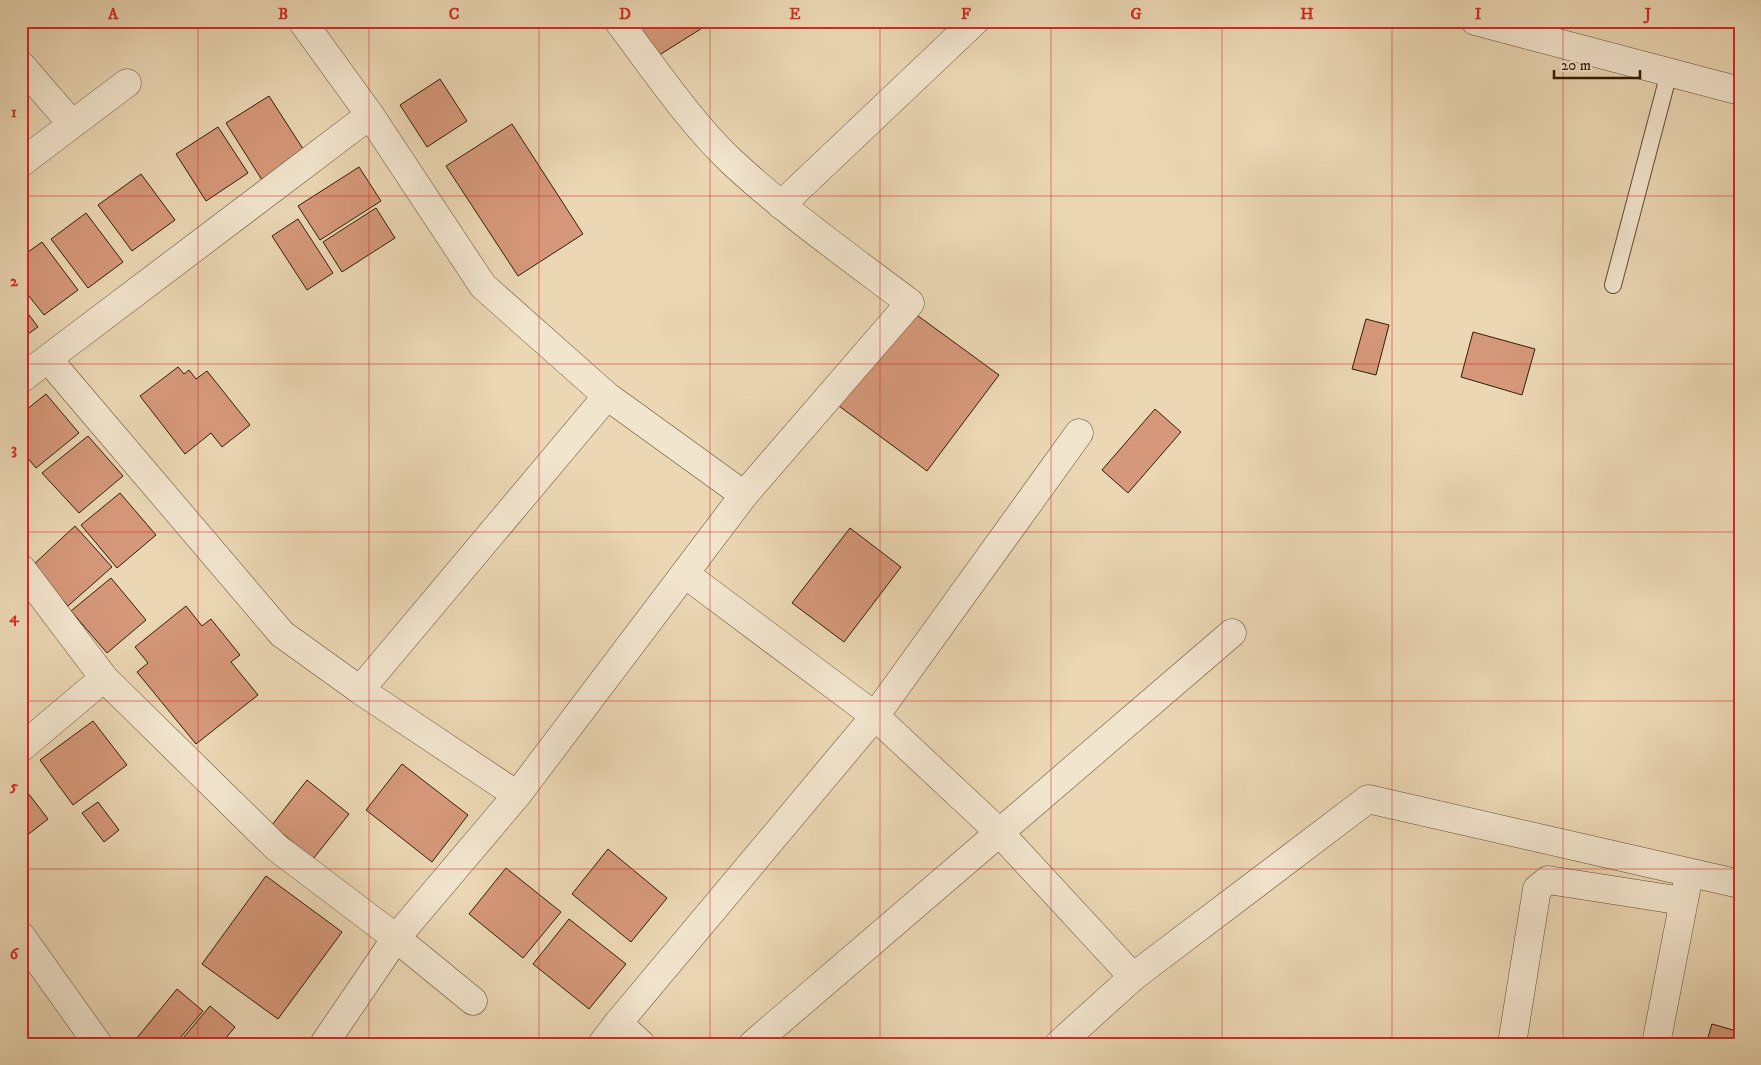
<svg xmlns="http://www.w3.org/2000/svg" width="1761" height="1065" viewBox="0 0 1761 1065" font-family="'IM FELL DW Pica',serif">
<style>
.building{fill:#d5987a;stroke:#321c05}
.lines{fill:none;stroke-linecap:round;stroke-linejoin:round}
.lane-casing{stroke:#604b31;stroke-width:18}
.street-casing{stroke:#604b31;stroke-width:29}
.lane{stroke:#f2e5ce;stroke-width:16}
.street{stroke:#f2e5ce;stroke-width:28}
.grid{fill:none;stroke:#d62828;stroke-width:1;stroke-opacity:0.55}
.neatline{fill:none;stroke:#d62828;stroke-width:2}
.grid-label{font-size:16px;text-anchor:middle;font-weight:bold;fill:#d62828}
</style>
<rect width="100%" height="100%" fill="#ebd7b4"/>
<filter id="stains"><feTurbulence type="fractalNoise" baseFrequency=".004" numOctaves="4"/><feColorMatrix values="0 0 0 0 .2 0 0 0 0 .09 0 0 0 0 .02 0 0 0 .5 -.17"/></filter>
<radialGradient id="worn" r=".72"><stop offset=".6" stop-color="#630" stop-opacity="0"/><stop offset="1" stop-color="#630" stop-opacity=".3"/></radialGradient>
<g class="building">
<path d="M 630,21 L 705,21 L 707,25 L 653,59 Z"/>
<path d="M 440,79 L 467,121 L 427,147 L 400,105 Z"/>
<path d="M 269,96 L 305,152 L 262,180 L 226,123 Z"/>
<path d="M 512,124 L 583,234 L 518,276 L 446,166 Z"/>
<path d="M 218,127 L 248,173 L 206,201 L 176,154 Z"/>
<path d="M 359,167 L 381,201 L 320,240 L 298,206 Z"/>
<path d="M 141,174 L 175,220 L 132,251 L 98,205 Z"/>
<path d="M 376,208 L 395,238 L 342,272 L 323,242 Z"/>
<path d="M 86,213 L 123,262 L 88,288 L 51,239 Z"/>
<path d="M 298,219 L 333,273 L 307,290 L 272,236 Z"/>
<path d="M 42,242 L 78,290 L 44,315 L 21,286 L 21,257 Z"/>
<path d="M 910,310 L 999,375 L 927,471 L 839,406 Z"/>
<path d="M 26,311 L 38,327 L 21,339 L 21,312 Z"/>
<path d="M 1366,319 L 1389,325 L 1376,375 L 1352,369 Z"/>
<path d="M 1473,332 L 1535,349 L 1522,395 L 1461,377 Z"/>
<path d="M 178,367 L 184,374 L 189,370 L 196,379 L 207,371 L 250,425 L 222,447 L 211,433 L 185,454 L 140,396 Z"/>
<path d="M 46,394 L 79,433 L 36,468 L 21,450 L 21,414 Z"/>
<path d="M 1155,409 L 1181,432 L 1128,493 L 1102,470 Z"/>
<path d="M 88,436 L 123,476 L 79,513 L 42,473 Z"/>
<path d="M 120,493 L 156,535 L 117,568 L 81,525 Z"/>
<path d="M 75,526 L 112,567 L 68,606 L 32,566 Z"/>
<path d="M 850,528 L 901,567 L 844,642 L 792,603 Z"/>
<path d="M 111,578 L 146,620 L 107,653 L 71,611 Z"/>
<path d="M 186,606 L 202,626 L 211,619 L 240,655 L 231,662 L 258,695 L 196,744 L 137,672 L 148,663 L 135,647 Z"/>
<path d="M 93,721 L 127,765 L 73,805 L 40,760 Z"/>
<path d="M 402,764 L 468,815 L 432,862 L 366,810 Z"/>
<path d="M 307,780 L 349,814 L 313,859 L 272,825 Z"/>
<path d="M 21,784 L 48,819 L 21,840 Z"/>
<path d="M 98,802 L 119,830 L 104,842 L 82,813 Z"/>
<path d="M 608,849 L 667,898 L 631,942 L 572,894 Z"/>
<path d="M 506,868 L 561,912 L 523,958 L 469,914 Z"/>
<path d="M 266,876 L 342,932 L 278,1019 L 202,964 Z"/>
<path d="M 569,919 L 626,964 L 589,1009 L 533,964 Z"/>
<path d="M 177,989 L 203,1011 L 175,1044 L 132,1044 Z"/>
<path d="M 210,1006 L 235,1027 L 221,1044 L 178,1044 Z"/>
<path d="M 1712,1024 L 1740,1032 L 1740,1044 L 1706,1044 Z"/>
</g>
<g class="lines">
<g class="lane-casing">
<path id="lane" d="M 1613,285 L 1669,73"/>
</g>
<g class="street-casing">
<g id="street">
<path d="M 302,21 L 370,115 L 483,286 L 607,396 L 744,495 L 910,303 C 849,257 787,213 731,161 C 688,120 654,68 618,21"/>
<path d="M 1475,21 L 1740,91"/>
<path d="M 21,65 L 72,124"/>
<path d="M 21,163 L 127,83"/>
<path d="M 781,205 L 975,21"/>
<path d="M 48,359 L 282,634 L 360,690"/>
<path d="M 21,379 L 370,115"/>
<path d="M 607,396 L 360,690 L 517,795 L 744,495"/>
<path d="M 21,568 L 104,678 L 277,848 L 396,938 L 473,1001"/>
<path d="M 685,574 L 875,716 L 999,832 L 1133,977"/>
<path d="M 21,748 L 104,678"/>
<path d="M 21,936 L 98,1044"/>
<path d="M 324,1044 L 396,938 L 517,795"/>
<path d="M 602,1044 L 618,1023"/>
<path d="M 641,1044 L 618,1023 L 875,716 L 1079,433"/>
<path d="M 753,1044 L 1232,633"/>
<path d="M 1059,1044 L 1133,977 L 1368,799 L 1740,884"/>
<path d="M 1512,1044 L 1537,889 L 1548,880 L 1683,901"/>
<path d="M 1656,1044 L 1687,885"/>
</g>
</g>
<use href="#lane" class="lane"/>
<use href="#street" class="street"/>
</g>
<path class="grid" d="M 198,21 L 198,1044M 369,21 L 369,1044M 539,21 L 539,1044M 710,21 L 710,1044M 880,21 L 880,1044M 1051,21 L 1051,1044M 1222,21 L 1222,1044M 1392,21 L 1392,1044M 1563,21 L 1563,1044M 21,196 L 1740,196M 21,364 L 1740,364M 21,532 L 1740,532M 21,701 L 1740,701M 21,869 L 1740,869"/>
<rect width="1761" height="1065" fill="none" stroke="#ebd7b4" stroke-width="55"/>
<path d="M1554 70v8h86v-8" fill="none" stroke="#321c05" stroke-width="2.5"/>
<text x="1561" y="70" font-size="15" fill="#321c05" stroke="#f2e5ce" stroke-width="4" paint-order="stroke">20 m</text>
<rect x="28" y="28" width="1706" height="1010" class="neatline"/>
<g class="grid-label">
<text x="113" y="19">A</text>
<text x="283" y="19">B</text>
<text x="454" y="19">C</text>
<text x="625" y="19">D</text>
<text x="795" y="19">E</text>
<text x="966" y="19">F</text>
<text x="1136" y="19">G</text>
<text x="1307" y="19">H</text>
<text x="1478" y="19">I</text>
<text x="1648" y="19">J</text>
<text x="14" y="117">1</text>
<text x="14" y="286">2</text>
<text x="14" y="454">3</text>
<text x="14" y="622">4</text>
<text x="14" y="791">5</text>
<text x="14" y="959">6</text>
</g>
<rect width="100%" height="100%" filter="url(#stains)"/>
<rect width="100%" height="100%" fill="url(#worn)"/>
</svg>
